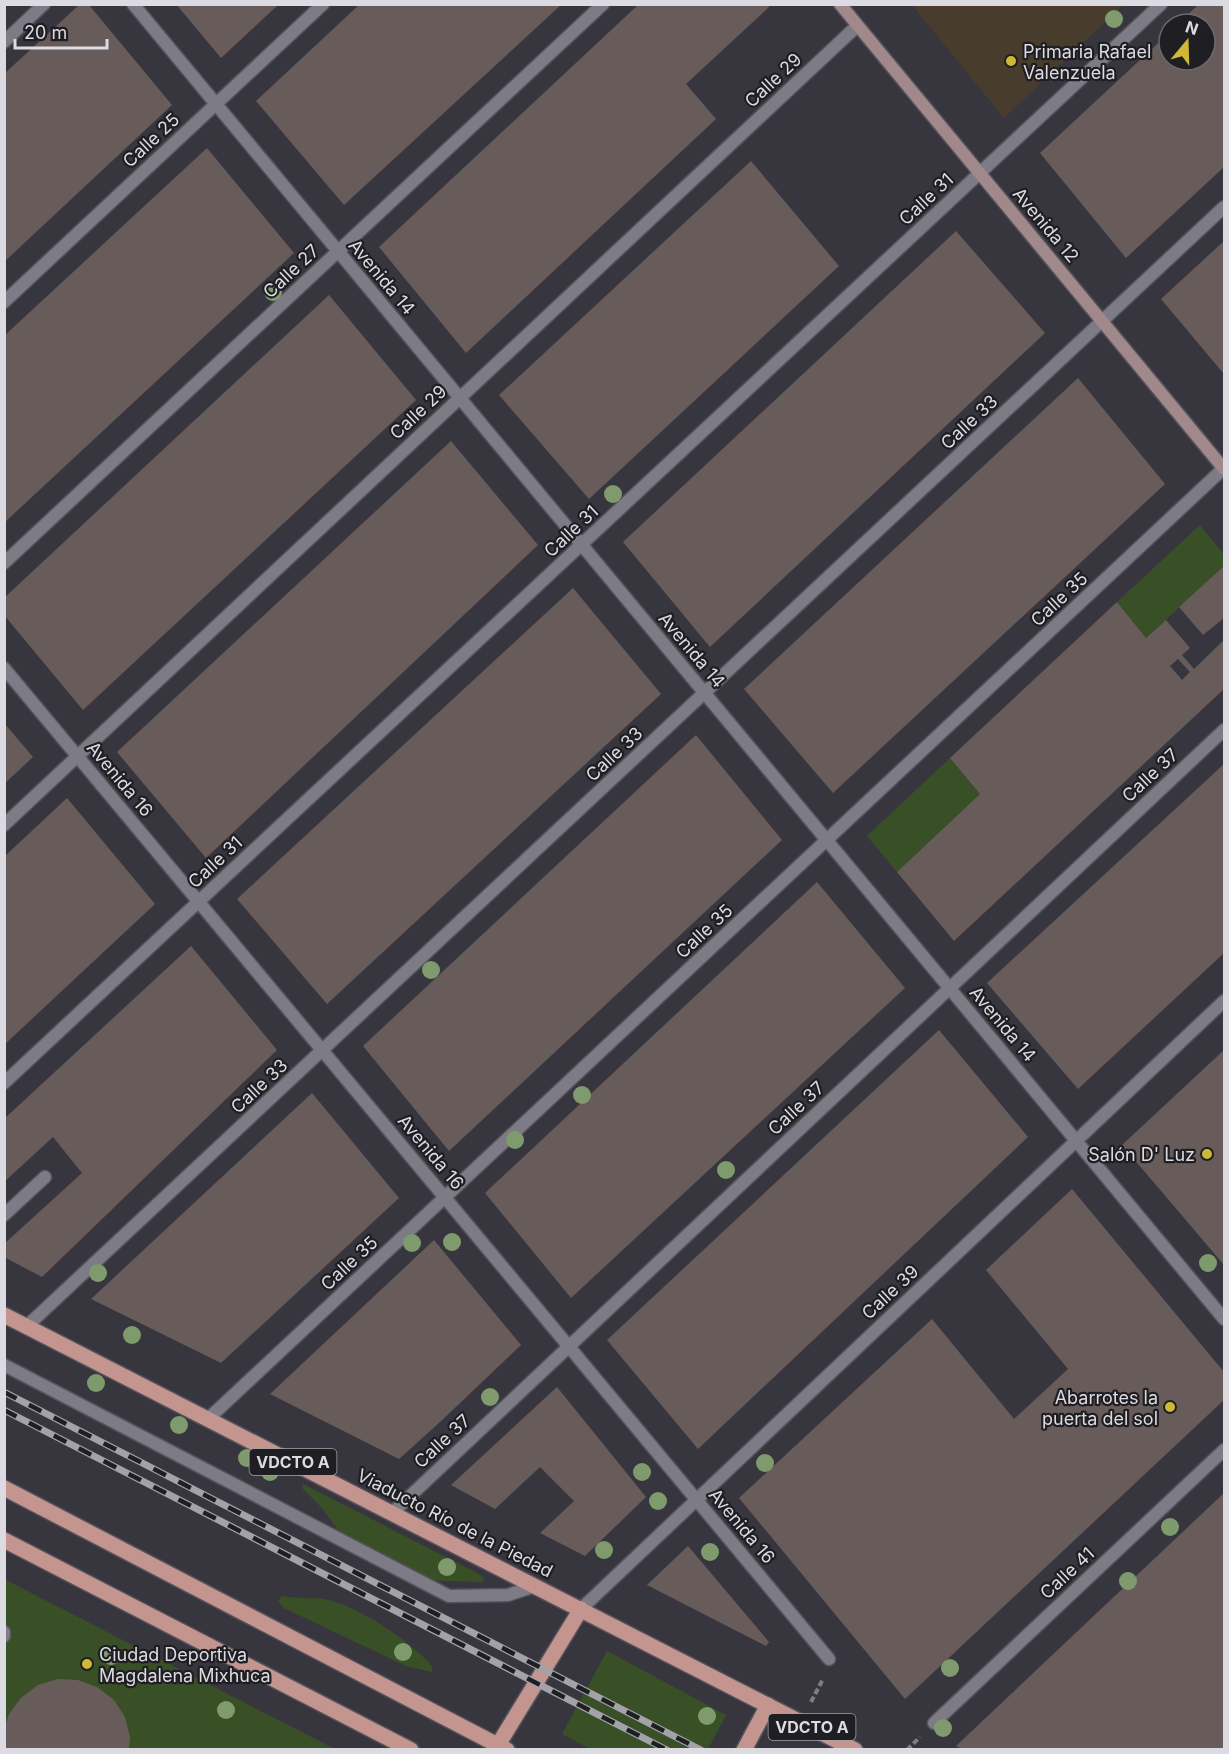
<svg xmlns="http://www.w3.org/2000/svg" width="1229" height="1754" viewBox="0 0 1229 1754" font-family="Inter,sans-serif">
<style>
.education{fill:#483d2d}
.green{fill:#395026}
.building{fill:#685c5a;fill-rule:evenodd}
.lines{fill:none;stroke-linecap:round;stroke-linejoin:round}
.lane-casing{stroke:#54525a;stroke-width:15}
.street-casing{stroke:#54525a;stroke-width:15}
.secondary-casing{stroke:#54525a;stroke-width:15}
.primary-casing{stroke:#54525a;stroke-width:18}
.path{stroke:#7e7d85;stroke-width:4;stroke-dasharray:6 3;stroke-linecap:butt}
.lane{stroke:#7d7b85;stroke-width:12}
.street{stroke:#7d7b85;stroke-width:12}
.secondary{stroke:#a1888a;stroke-width:12}
.primary{stroke:#c4948e;stroke-width:15}
.rail-casing{stroke:#a3a2a9;stroke-width:7}
.rail{stroke:#1f1e22;stroke-width:4.5;stroke-dasharray:14;stroke-linecap:butt}
.tree{fill:#7f9a6c}
.poi-dot{fill:#cfb837;stroke:#1f1e22;stroke-width:2}
.labels{text-anchor:middle;dominant-baseline:central;stroke-width:4.5;stroke-linejoin:round;paint-order:stroke}
.shield{fill:#1f1e22;stroke:#a3a2a8;stroke-width:1.5}
.shield-label{font-size:16px;font-weight:bold;fill:#dcdbe1}
.poi-label{font-size:18px;fill:#dcdbe1;stroke:#1f1e22;text-anchor:start}
.street-label{font-size:18px;fill:#dcdbe1;stroke:#1f1e22}
</style>
<rect width="100%" height="100%" fill="#37363f"/>
<path class="education" d="M 912,5 L 1123,5 L 1004,118 Z"/>
<g class="green">
<path d="M 1200,525 L 1224,555 L 1224,566 L 1146,638 L 1117,602 Z"/>
<path d="M 950,758 L 980,794 L 897,872 L 867,836 Z"/>
<path d="M 303,1484 L 479,1574 L 484,1578 L 483,1582 L 414,1580 L 343,1538 L 323,1509 L 302,1488 Z"/>
<path d="M 4,1579 L 335,1749 L 338,1749 L 5,1749 Z"/>
<path d="M 282,1596 C 298,1599 314,1597 329,1600 C 360,1607 412,1643 432,1666 L 432,1672 L 406,1666 L 284,1608 L 278,1601 Z"/>
<path d="M 607,1651 L 726,1715 L 708,1749 L 590,1749 L 562,1734 Z"/>
</g>
<g class="building">
<path d="M 176,4 L 279,4 L 221,58 Z"/>
<path d="M 360,4 L 562,4 L 344,205 L 256,101 Z"/>
<path d="M 639,4 L 767,4 L 769,7 L 686,84 L 716,119 L 466,353 L 379,247 Z"/>
<path d="M 1199,4 L 1224,4 L 1224,167 L 1126,258 L 1040,153 L 1169,33 L 1169,60 L 1205,60 L 1205,24 L 1178,24 Z"/>
<path d="M 79,5 L 89,5 L 172,105 L 4,262 L 4,74 Z"/>
<path d="M 207,148 L 294,253 L 4,523 L 4,336 Z"/>
<path d="M 751,161 L 839,266 L 589,499 L 499,395 Z"/>
<path d="M 956,231 L 1045,333 L 710,647 L 623,542 Z"/>
<path d="M 1224,241 L 1224,374 L 1161,299 Z"/>
<path d="M 329,295 L 416,400 L 83,710 L 4,615 L 4,598 Z"/>
<path d="M 1078,378 L 1165,484 L 833,793 L 744,689 Z"/>
<path d="M 451,441 L 538,545 L 206,858 L 117,752 Z"/>
<path d="M 1224,566 L 1224,618 L 1203,635 L 1179,607 Z"/>
<path d="M 573,588 L 661,694 L 327,1004 L 237,899 Z"/>
<path d="M 1117,602 L 1146,638 L 1166,620 L 1190,648 L 1182,655 L 1194,669 L 1224,640 L 1224,689 L 954,941 L 897,872 L 980,794 L 950,758 ZM 1178,659 L 1190,672 L 1182,680 L 1170,666 Z"/>
<path d="M 4,723 L 33,757 L 4,784 Z"/>
<path d="M 696,735 L 782,840 L 449,1151 L 363,1046 Z"/>
<path d="M 1224,764 L 1224,953 L 1078,1089 L 987,983 Z"/>
<path d="M 67,798 L 155,904 L 4,1045 L 4,857 Z"/>
<path d="M 817,882 L 905,988 L 571,1298 L 485,1193 Z"/>
<path d="M 191,946 L 277,1050 L 42,1277 L 4,1257 L 4,1244 L 82,1173 L 53,1137 L 4,1182 L 4,1119 Z"/>
<path d="M 939,1030 L 1028,1137 L 698,1449 L 607,1340 Z"/>
<path d="M 1224,1050 L 1224,1265 L 1122,1145 Z"/>
<path d="M 312,1093 L 399,1198 L 221,1363 L 91,1299 Z"/>
<path d="M 1072,1189 L 1224,1372 L 1224,1400 L 905,1699 L 739,1498 L 932,1319 L 1014,1419 L 1068,1369 L 986,1270 Z"/>
<path d="M 434,1240 L 521,1345 L 439,1423 L 399,1459 L 270,1394 Z"/>
<path d="M 557,1387 L 646,1497 L 585,1556 L 540,1533 L 574,1501 L 540,1467 L 495,1509 L 451,1485 Z"/>
<path d="M 1224,1493 L 1224,1749 L 962,1749 L 956,1746 Z"/>
<path d="M 688,1546 L 769,1642 L 766,1646 L 647,1585 Z"/>
<path d="M 58,1679 L 78,1680 L 97,1687 L 114,1700 L 125,1717 L 130,1737 L 129,1749 L 4,1749 L 4,1730 L 9,1714 L 21,1698 L 38,1685 Z"/>
</g>
<g class="lines">
<g class="lane-casing">
<g id="lane">
<path d="M 4,1215 L 45,1177"/>
<path d="M 4,1365 L 449,1596 L 508,1595 L 535,1586"/>
<path d="M 4,1632 L 4,1636"/>
</g>
</g>
<g class="street-casing">
<g id="street">
<path d="M 133,4 L 1224,1319"/>
<path d="M 4,42 L 44,4"/>
<path d="M 4,302 L 323,4"/>
<path d="M 4,563 L 603,4"/>
<path d="M 4,668 L 829,1659"/>
<path d="M 4,825 L 857,26"/>
<path d="M 4,1083 L 1161,4"/>
<path d="M 27,1326 L 1224,207"/>
<path d="M 208,1419 L 1224,468"/>
<path d="M 392,1513 L 1224,730"/>
<path d="M 581,1609 L 1224,1001"/>
<path d="M 934,1723 L 1224,1450"/>
</g>
</g>
<g class="secondary-casing">
<path id="secondary" d="M 840,4 L 1224,469"/>
</g>
<g class="primary-casing">
<g id="primary">
<path d="M 4,1315 L 855,1750"/>
<path d="M 4,1488 L 507,1750"/>
<path d="M 4,1540 L 411,1750"/>
<path d="M 498,1745 L 581,1609"/>
<path d="M 744,1750 L 768,1705"/>
</g>
</g>
<g class="path">
<path d="M 811,1702 L 823,1679"/>
<path d="M 907,1750 L 920,1737"/>
</g>
<use href="#lane" class="lane"/>
<use href="#street" class="street"/>
<use href="#secondary" class="secondary"/>
<use href="#primary" class="primary"/>
<g class="rail-casing">
<g id="rail">
<path d="M 4,1392 L 701,1750"/>
<path d="M 4,1410 L 667,1750"/>
</g>
</g>
<use href="#rail" class="rail"/>
</g>
<g class="tree">
<circle cx="1114" cy="19" r="9"/>
<circle cx="273" cy="292" r="9"/>
<circle cx="613" cy="494" r="9"/>
<circle cx="431" cy="970" r="9"/>
<circle cx="582" cy="1095" r="9"/>
<circle cx="515" cy="1140" r="9"/>
<circle cx="726" cy="1170" r="9"/>
<circle cx="452" cy="1242" r="9"/>
<circle cx="412" cy="1243" r="9"/>
<circle cx="1208" cy="1263" r="9"/>
<circle cx="98" cy="1273" r="9"/>
<circle cx="132" cy="1335" r="9"/>
<circle cx="96" cy="1383" r="9"/>
<circle cx="490" cy="1397" r="9"/>
<circle cx="179" cy="1425" r="9"/>
<circle cx="247" cy="1458" r="9"/>
<circle cx="765" cy="1463" r="9"/>
<circle cx="270" cy="1472" r="9"/>
<circle cx="642" cy="1472" r="9"/>
<circle cx="658" cy="1501" r="9"/>
<circle cx="1170" cy="1527" r="9"/>
<circle cx="604" cy="1550" r="9"/>
<circle cx="710" cy="1552" r="9"/>
<circle cx="447" cy="1567" r="9"/>
<circle cx="1128" cy="1581" r="9"/>
<circle cx="403" cy="1652" r="9"/>
<circle cx="111" cy="1656" r="9"/>
<circle cx="950" cy="1668" r="9"/>
<circle cx="226" cy="1710" r="9"/>
<circle cx="707" cy="1716" r="9"/>
<circle cx="943" cy="1728" r="9"/>
</g>
<g class="poi-dot">
<circle cx="1011" cy="61" r="6"/>
<circle cx="1207" cy="1154" r="6"/>
<circle cx="1170" cy="1407" r="6"/>
<circle cx="87" cy="1664" r="6"/>
</g>
<g class="labels">
<g class="shield">
<rect x="249.5" y="1449" width="87" height="26" rx="4.5"/>
<rect x="768.5" y="1714" width="87" height="26" rx="4.5"/>
</g>
<g class="shield-label">
<text x="293" y="1462">VDCTO A</text>
<text x="812" y="1727">VDCTO A</text>
</g>
<g class="poi-label">
<text x="1023" y="51">Primaria Rafael<tspan x="1023" dy="21">Valenzuela</tspan></text>
<text x="1195" y="1154" text-anchor="end">Salón D' Luz</text>
<text x="1158" y="1397" text-anchor="end">Abarrotes la<tspan x="1158" dy="21">puerta del sol</tspan></text>
<text x="99" y="1654">Ciudad Deportiva<tspan x="99" dy="21">Magdalena Mixhuca</tspan></text>
</g>
<g class="street-label">
<text transform="translate(773 80) rotate(-43)">Calle 29</text>
<text transform="translate(151 140) rotate(-43)">Calle 25</text>
<text transform="translate(926 199) rotate(-43)">Calle 31</text>
<text transform="translate(1046 225) rotate(50)">Avenida 12</text>
<text transform="translate(291 271) rotate(-43)">Calle 27</text>
<text transform="translate(382 277) rotate(50)">Avenida 14</text>
<text transform="translate(418 412) rotate(-43)">Calle 29</text>
<text transform="translate(969 422) rotate(-43)">Calle 33</text>
<text transform="translate(571 531) rotate(-43)">Calle 31</text>
<text transform="translate(1059 599) rotate(-43)">Calle 35</text>
<text transform="translate(692 650) rotate(50)">Avenida 14</text>
<text transform="translate(614 754) rotate(-43)">Calle 33</text>
<text transform="translate(1150 775) rotate(-43)">Calle 37</text>
<text transform="translate(120 779) rotate(50)">Avenida 16</text>
<text transform="translate(215 862) rotate(-43)">Calle 31</text>
<text transform="translate(704 931) rotate(-43)">Calle 35</text>
<text transform="translate(1003 1024) rotate(50)">Avenida 14</text>
<text transform="translate(259 1086) rotate(-43)">Calle 33</text>
<text transform="translate(796 1108) rotate(-43)">Calle 37</text>
<text transform="translate(431 1152) rotate(50)">Avenida 16</text>
<text transform="translate(349 1263) rotate(-43)">Calle 35</text>
<text transform="translate(890 1292) rotate(-43)">Calle 39</text>
<text transform="translate(442 1441) rotate(-43)">Calle 37</text>
<text transform="translate(455 1523) rotate(27)">Viaducto Río de la Piedad</text>
<text transform="translate(742 1526) rotate(50)">Avenida 16</text>
<text transform="translate(1067 1573) rotate(-43)">Calle 41</text>
</g>
</g>
<rect width="1229" height="1754" fill="none" stroke="#dcdbe1" stroke-width="12"/>
<g transform="translate(1187 42) rotate(19)"><circle r="28" fill="#1f1e22" stroke="#6b6a6e" stroke-width="1.5"/>
<path d="M0-4.5L10 22L0 15L-10 22Z" fill="#cfb837"/>
<text y="-9" font-size="16" font-weight="bold" text-anchor="middle" fill="#dcdbe1">N</text>
</g>
<path d="M15 39v9h92v-9" fill="none" stroke="#dcdbe1" stroke-width="3"/>
<text x="24" y="39" font-size="18" fill="#dcdbe1" stroke="#1f1e22" stroke-width="4.5" paint-order="stroke">20 m</text>
</svg>
